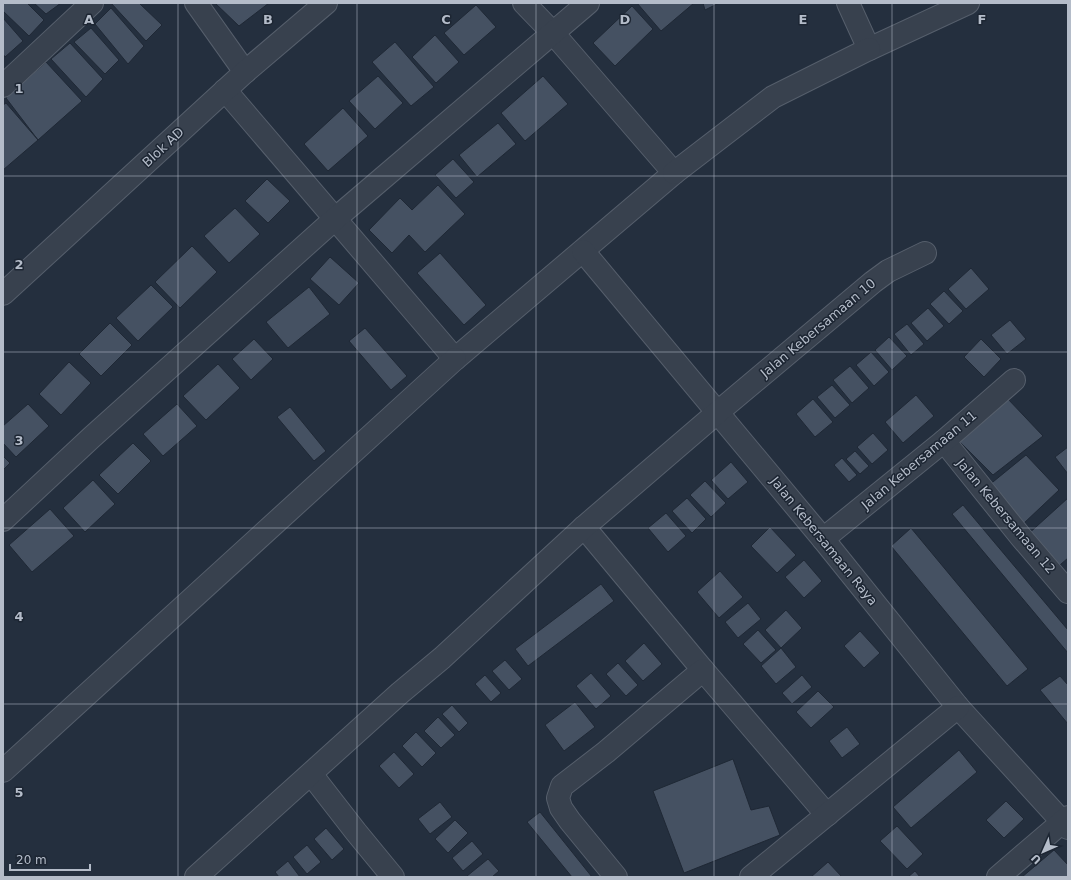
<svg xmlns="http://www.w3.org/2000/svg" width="1071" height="880" viewBox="0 0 1071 880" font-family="'DejaVu Sans',sans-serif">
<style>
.building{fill:#455162;stroke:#1f2835}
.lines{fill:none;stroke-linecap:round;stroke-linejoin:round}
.minor-casing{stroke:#565f6c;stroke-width:24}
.minor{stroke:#38414e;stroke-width:22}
.grid{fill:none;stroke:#b4bcc9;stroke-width:1;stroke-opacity:0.55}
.labels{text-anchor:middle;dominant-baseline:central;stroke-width:3;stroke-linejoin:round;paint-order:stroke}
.street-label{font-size:13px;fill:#b4bcc9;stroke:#1d2633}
.grid-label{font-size:13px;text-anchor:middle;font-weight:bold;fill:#b4bcc9;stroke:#1d2633;stroke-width:3;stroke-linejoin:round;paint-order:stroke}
</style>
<rect width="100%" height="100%" fill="#242f3e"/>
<g class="building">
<path d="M 3,3 L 27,3 L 44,20 L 29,36 L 3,11 Z"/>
<path d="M 34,3 L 61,3 L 46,14 Z"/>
<path d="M 111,3 L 139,3 L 162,25 L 146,41 Z"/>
<path d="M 215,3 L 269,3 L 239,26 Z"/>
<path d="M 637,3 L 694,3 L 661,31 Z"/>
<path d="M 703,3 L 719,3 L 705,10 Z"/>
<path d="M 476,5 L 496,27 L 464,55 L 444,33 Z"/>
<path d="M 632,6 L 653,29 L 615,66 L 593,43 Z"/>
<path d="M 111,8 L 144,46 L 128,64 L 95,24 Z"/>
<path d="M 3,18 L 23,41 L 5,57 L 3,54 Z"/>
<path d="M 91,28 L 119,60 L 105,74 L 74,42 Z"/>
<path d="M 435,35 L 459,62 L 436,83 L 412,57 Z"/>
<path d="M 395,42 L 434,87 L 411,106 L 372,62 Z"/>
<path d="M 70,43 L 103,79 L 86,97 L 51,59 Z"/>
<path d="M 46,62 L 82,101 L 38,140 L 6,98 Z"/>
<path d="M 378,76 L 403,103 L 375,129 L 349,101 Z"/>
<path d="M 543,76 L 568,104 L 525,141 L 501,113 Z"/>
<path d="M 6,103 L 38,140 L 3,170 L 3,105 Z"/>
<path d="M 343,108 L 368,136 L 328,171 L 304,144 Z"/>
<path d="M 498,123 L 516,144 L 477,177 L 459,155 Z"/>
<path d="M 453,159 L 474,182 L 456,198 L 435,175 Z"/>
<path d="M 267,179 L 290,201 L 268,223 L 245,201 Z"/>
<path d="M 438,185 L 465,214 L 425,252 L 409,235 L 392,253 L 369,230 L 400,198 L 412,210 Z"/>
<path d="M 235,208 L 260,234 L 229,263 L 204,236 Z"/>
<path d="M 192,246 L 217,272 L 180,308 L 155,282 Z"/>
<path d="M 440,253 L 486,305 L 464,325 L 417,273 Z"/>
<path d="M 330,257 L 359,283 L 339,305 L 310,279 Z"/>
<path d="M 971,268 L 989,289 L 966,309 L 948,289 Z"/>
<path d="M 151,285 L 173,307 L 138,341 L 116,318 Z"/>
<path d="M 309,287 L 330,314 L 288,348 L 266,322 Z"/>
<path d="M 944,291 L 963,311 L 949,324 L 930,304 Z"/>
<path d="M 928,308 L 944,326 L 927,341 L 911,323 Z"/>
<path d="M 1010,320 L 1026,339 L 1007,354 L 991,335 Z"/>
<path d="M 110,323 L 132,345 L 101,376 L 79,354 Z"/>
<path d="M 907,324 L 924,344 L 911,355 L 894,334 Z"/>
<path d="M 365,328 L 407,376 L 391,390 L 349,341 Z"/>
<path d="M 889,337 L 907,356 L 892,370 L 875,350 Z"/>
<path d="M 254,339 L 273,359 L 251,380 L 232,359 Z"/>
<path d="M 981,339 L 1001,359 L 984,377 L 964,357 Z"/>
<path d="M 871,352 L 889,372 L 874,386 L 856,365 Z"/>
<path d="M 69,362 L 91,383 L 61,415 L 39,394 Z"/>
<path d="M 218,364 L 240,388 L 206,420 L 183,396 Z"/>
<path d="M 850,366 L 869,388 L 852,403 L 833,380 Z"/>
<path d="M 832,385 L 850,405 L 835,418 L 817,397 Z"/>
<path d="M 916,395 L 934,416 L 903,443 L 885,422 Z"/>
<path d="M 1007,398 L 1043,436 L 993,475 L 958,440 Z"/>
<path d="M 813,399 L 833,422 L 815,437 L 796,414 Z"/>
<path d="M 28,404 L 49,426 L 16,457 L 3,443 L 3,426 Z"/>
<path d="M 177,404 L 197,426 L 163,456 L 143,434 Z"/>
<path d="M 290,407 L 326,451 L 314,461 L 277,417 Z"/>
<path d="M 873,433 L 888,450 L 872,464 L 857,447 Z"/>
<path d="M 133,443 L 151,461 L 118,494 L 99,475 Z"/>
<path d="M 1068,447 L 1068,474 L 1055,457 Z"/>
<path d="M 855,451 L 869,466 L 860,474 L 846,459 Z"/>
<path d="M 1026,455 L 1059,490 L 1023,524 L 988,486 Z"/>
<path d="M 3,456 L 10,463 L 3,470 Z"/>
<path d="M 842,458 L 857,475 L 849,482 L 834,465 Z"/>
<path d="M 731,462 L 748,482 L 728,499 L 711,480 Z"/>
<path d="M 93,480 L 115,504 L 85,532 L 63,508 Z"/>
<path d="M 705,481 L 726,503 L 711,517 L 690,495 Z"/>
<path d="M 687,498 L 706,519 L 692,533 L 672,511 Z"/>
<path d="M 1068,498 L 1068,558 L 1053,571 L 1026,536 Z"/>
<path d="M 963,505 L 1068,630 L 1068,653 L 952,514 Z"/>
<path d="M 50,509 L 74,536 L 32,572 L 9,545 Z"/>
<path d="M 666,513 L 686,536 L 668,552 L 648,528 Z"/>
<path d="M 770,527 L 796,555 L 777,573 L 751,546 Z"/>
<path d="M 911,528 L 1028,669 L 1007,686 L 891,546 Z"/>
<path d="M 804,560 L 822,581 L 804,598 L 785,577 Z"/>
<path d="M 720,571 L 743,597 L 719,618 L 697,592 Z"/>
<path d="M 601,584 L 614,601 L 528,666 L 515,649 Z"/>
<path d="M 748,603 L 761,619 L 738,638 L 725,622 Z"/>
<path d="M 786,610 L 802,628 L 781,648 L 765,630 Z"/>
<path d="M 758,630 L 776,650 L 761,663 L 743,644 Z"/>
<path d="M 860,631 L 880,653 L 864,668 L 844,646 Z"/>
<path d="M 644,643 L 662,664 L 643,681 L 625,661 Z"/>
<path d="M 781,648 L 796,667 L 776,684 L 761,666 Z"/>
<path d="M 505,660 L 522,679 L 509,690 L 492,671 Z"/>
<path d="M 618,663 L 638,685 L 626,696 L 606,674 Z"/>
<path d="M 591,673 L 611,696 L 596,709 L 576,686 Z"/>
<path d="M 485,675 L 501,693 L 491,702 L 475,684 Z"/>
<path d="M 802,675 L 812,687 L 792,704 L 782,693 Z"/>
<path d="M 1060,676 L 1068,685 L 1068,724 L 1040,690 Z"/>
<path d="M 818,691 L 834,707 L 811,728 L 796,712 Z"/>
<path d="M 575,702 L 595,727 L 564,751 L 545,725 Z"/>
<path d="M 452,705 L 468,723 L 459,732 L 442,714 Z"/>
<path d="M 438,717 L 455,735 L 441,748 L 424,731 Z"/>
<path d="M 847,727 L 860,744 L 842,758 L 829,741 Z"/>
<path d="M 416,732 L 436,753 L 422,767 L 402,746 Z"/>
<path d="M 959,750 L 977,772 L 911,828 L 893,807 Z"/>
<path d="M 394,752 L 414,774 L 399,788 L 379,766 Z"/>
<path d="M 733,759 L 751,810 L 769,806 L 780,835 L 684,873 L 653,791 Z"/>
<path d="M 1006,801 L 1024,819 L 1004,838 L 986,820 Z"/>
<path d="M 440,802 L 452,817 L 430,834 L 418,819 Z"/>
<path d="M 540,812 L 592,877 L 572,877 L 527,822 Z"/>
<path d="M 455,820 L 468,833 L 448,853 L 435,839 Z"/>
<path d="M 897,826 L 923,854 L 907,869 L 880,841 Z"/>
<path d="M 326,828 L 344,849 L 332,860 L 314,839 Z"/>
<path d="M 472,841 L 483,854 L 463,871 L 452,858 Z"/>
<path d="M 307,845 L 321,862 L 307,874 L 293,857 Z"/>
<path d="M 1054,850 L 1068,865 L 1068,877 L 1022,877 Z"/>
<path d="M 488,859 L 499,871 L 492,877 L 468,877 L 467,876 Z"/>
<path d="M 288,861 L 300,877 L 279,877 L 275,872 Z"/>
<path d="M 828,862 L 842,877 L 811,877 Z"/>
<path d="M 915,871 L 920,877 L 908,877 Z"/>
</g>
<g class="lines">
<g class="minor-casing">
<g id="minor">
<path d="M 196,3 L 245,72"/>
<path d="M 848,3 L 869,49 L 968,3"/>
<path d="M 3,86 L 92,3"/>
<path d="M 225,90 L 455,359 L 674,173 L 553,33 L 524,3"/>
<path d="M 674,173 L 773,97 L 869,49"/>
<path d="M 583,251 L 823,539 L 958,707 L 1068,828"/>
<path d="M 3,294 L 245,72 L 326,3"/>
<path d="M 944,441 L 1021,537 L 1068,592"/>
<path d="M 3,520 L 92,437 L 336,218 L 588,3"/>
<path d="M 584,527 L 703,670"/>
<path d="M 823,539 L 944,441 L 1014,380"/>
<path d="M 3,771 L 455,359"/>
<path d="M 311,774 L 356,832 L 393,877"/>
<path d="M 196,877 L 400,693 L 442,658 L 584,527 L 718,412 L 873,282 L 888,271 L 925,253"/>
<path d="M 616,877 L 570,821 L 561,808 L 558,798 L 562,786 L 606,752 L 703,670 L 827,815"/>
<path d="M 751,877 L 958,707"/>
<path d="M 998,877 L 1068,817"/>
</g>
</g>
<use href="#minor" class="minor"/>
</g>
<path class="grid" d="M 178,3 L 178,877M 357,3 L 357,877M 536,3 L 536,877M 714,3 L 714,877M 892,3 L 892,877M 3,176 L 1068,176M 3,352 L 1068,352M 3,528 L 1068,528M 3,704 L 1068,704"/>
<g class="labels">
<g class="street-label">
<text transform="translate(163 147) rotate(-43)">Blok AD</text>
<text transform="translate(818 328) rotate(-40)">Jalan Kebersamaan 10</text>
<text transform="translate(919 460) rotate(-40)">Jalan Kebersamaan 11</text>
<text transform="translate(1006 516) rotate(50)">Jalan Kebersamaan 12</text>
<text transform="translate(824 541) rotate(51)">Jalan Kebersamaan Raya</text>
</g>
</g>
<g class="grid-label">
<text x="89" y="24">A</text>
<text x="268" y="24">B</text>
<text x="446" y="24">C</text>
<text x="625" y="24">D</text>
<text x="803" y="24">E</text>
<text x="982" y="24">F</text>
<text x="19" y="93">1</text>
<text x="19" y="269">2</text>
<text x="19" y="445">3</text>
<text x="19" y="621">4</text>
<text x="19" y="797">5</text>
</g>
<rect width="1071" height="880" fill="none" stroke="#b4bcc9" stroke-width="8"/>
<g transform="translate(1043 852) rotate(225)" stroke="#1d2633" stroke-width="3" paint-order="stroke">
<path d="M0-3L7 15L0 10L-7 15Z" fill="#b4bcc9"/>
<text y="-6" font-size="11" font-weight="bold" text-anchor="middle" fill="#b4bcc9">U</text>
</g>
<path d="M10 864v6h80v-6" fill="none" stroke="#b4bcc9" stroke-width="2"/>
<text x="16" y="864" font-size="12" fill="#b4bcc9" stroke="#1d2633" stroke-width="3" paint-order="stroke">20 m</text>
</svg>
